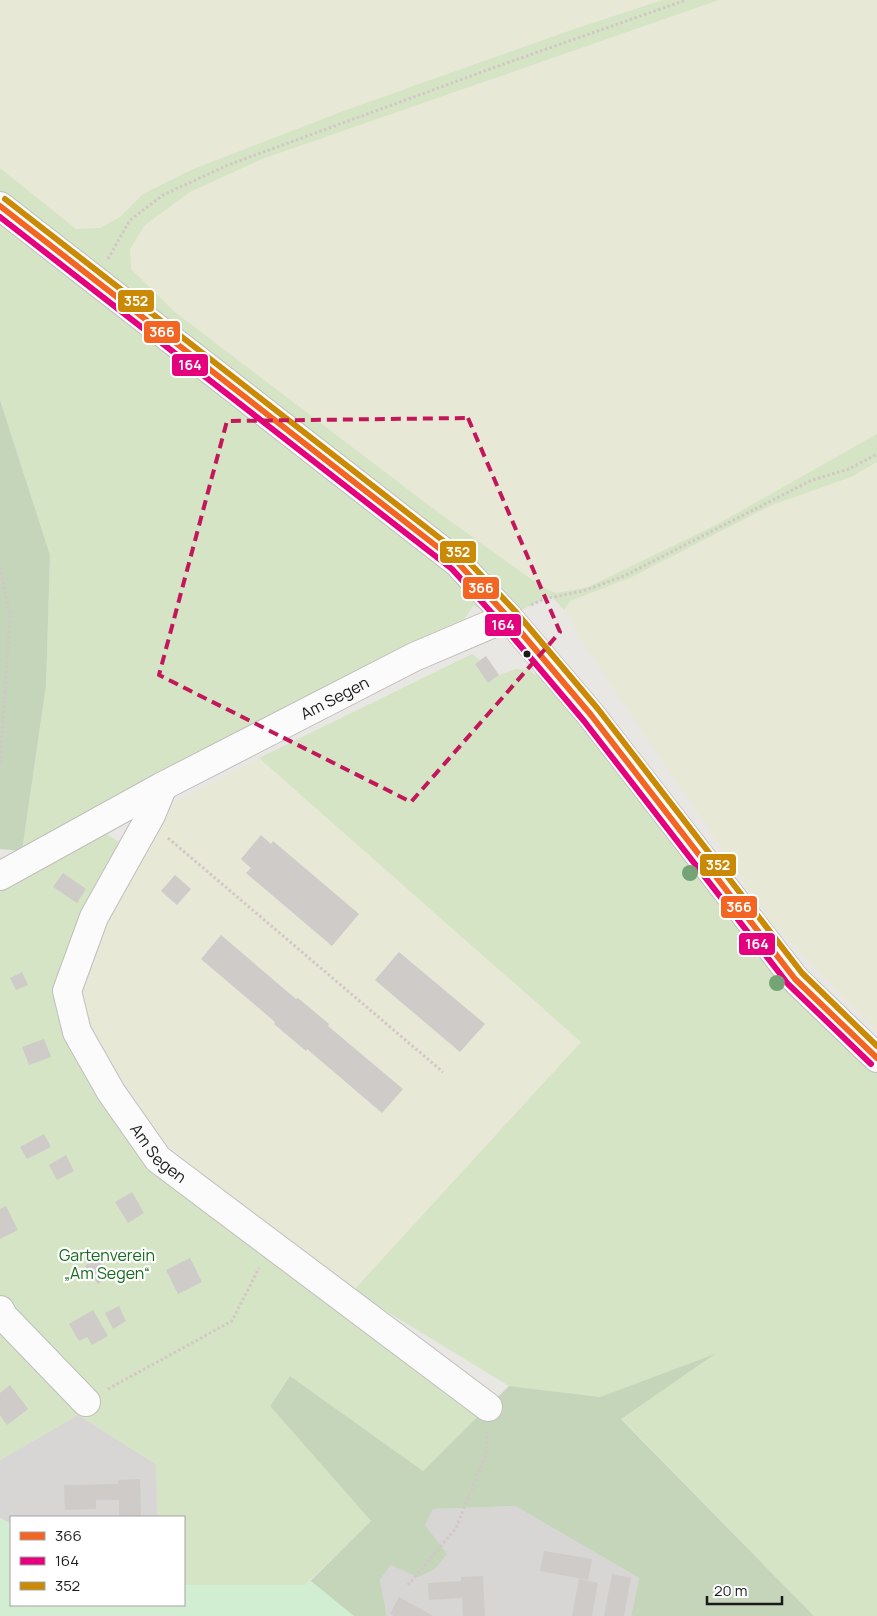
<svg xmlns="http://www.w3.org/2000/svg" width="877" height="1616" viewBox="0 0 877 1616" font-family="Manrope,sans-serif">
<style>
.residential{fill:#d8d6d4}
.farmland{fill:#e8e8d7}
.grass{fill:#d5e4c4}
.forest{fill:#c4d5ba}
.park{fill:#d2eed2}
.building{fill:#cecbc8}
.lines{fill:none;stroke-linecap:round;stroke-linejoin:round}
.minor-casing{stroke:#c0bfbd;stroke-width:30}
.path{stroke:#d3c7c6;stroke-width:3;stroke-dasharray:2.5 2.5;stroke-linecap:butt}
.minor{stroke:#fcfbfb;stroke-width:28}
.bus-1-casing{stroke:#fff;stroke-width:10}
.bus-2-casing{stroke:#fff;stroke-width:10}
.bus-3-casing{stroke:#fff;stroke-width:10}
.bus-1{stroke:#f26522;stroke-width:6}
.bus-2{stroke:#e5007d;stroke-width:6}
.bus-3{stroke:#cb8a05;stroke-width:6}
.tree{fill:#74a376}
.marked{fill:none;stroke:#c2185b;stroke-width:4;stroke-dasharray:10 6;stroke-linejoin:round}
.bus-dot{fill:#1a1a1a;stroke:#fff;stroke-width:2}
.labels{text-anchor:middle;dominant-baseline:central;stroke-width:4.5;stroke-linejoin:round;paint-order:stroke}
.street-label{font-size:16px;fill:#1a1a1a;stroke:#fff}
.park-label{font-size:16px;fill:#156c1d;stroke:#fff}
.line-badge{stroke:#fff;stroke-width:2}
.badge-label{font-size:14px;text-anchor:middle;font-weight:bold;fill:#fff}
</style>
<rect width="100%" height="100%" fill="#e9e7e3"/>
<g class="residential">
<path d="M 78,1415 L 156,1464 L 158,1517 L 11,1517 L 11,1524 L 0,1518 L 0,1460 Z"/>
<path d="M 515,1506 L 639,1578 L 631,1616 L 387,1616 L 380,1580 L 391,1565 L 435,1569 L 446,1554 L 424,1525 L 433,1509 Z"/>
</g>
<g class="farmland">
<path d="M 0,0 L 663,0 L 577,28 L 346,110 L 191,170 L 143,194 L 120,217 L 100,228 L 76,229 L 0,168 Z"/>
<path d="M 719,0 L 877,0 L 877,434 L 716,525 L 588,587 L 556,593 L 542,587 L 431,507 L 176,313 L 131,269 L 130,249 L 145,225 L 190,192 L 262,158 Z"/>
<path d="M 877,462 L 877,1032 L 771,922 L 581,640 L 564,610 L 570,601 L 630,578 L 772,505 L 851,477 Z"/>
<path d="M 259,758 L 581,1042 L 353,1291 L 162,1142 L 111,1069 L 88,1024 L 81,987 L 106,918 L 138,854 L 174,803 Z"/>
</g>
<g class="grass">
<path d="M 663,0 L 719,0 L 262,159 L 190,192 L 145,225 L 130,249 L 131,269 L 176,313 L 431,507 L 542,587 L 556,593 L 588,587 L 716,525 L 877,434 L 877,462 L 851,477 L 772,505 L 630,578 L 570,601 L 564,610 L 552,597 L 544,599 L 508,617 L 473,606 L 460,626 L 22,851 L 46,686 L 50,555 L 0,400 L 0,168 L 76,229 L 100,228 L 120,217 L 143,194 L 191,170 L 346,110 L 577,28 Z"/>
<path d="M 472,654 L 480,660 L 475,664 L 488,683 L 499,675 L 515,669 L 529,670 L 549,683 L 612,762 L 747,939 L 827,1030 L 877,1074 L 877,1616 L 814,1616 L 621,1418 L 712,1356 L 600,1397 L 509,1386 L 353,1291 L 581,1042 L 259,758 Z"/>
<path d="M 105,833 L 126,846 L 63,980 L 154,1165 L 481,1414 L 423,1471 L 290,1376 L 270,1406 L 371,1521 L 305,1585 L 184,1605 L 184,1517 L 158,1517 L 156,1464 L 78,1415 L 0,1460 L 0,887 Z"/>
</g>
<g class="forest">
<path d="M 0,400 L 50,555 L 46,686 L 22,851 L 0,849 Z"/>
<path d="M 715,1354 L 621,1419 L 814,1616 L 631,1616 L 639,1578 L 515,1506 L 433,1509 L 425,1525 L 447,1554 L 435,1569 L 418,1577 L 391,1565 L 380,1580 L 387,1616 L 275,1616 L 371,1521 L 270,1406 L 290,1376 L 423,1471 L 509,1386 L 600,1397 Z"/>
</g>
<path class="park" d="M 0,1518 L 11,1524 L 11,1605 L 184,1605 L 184,1585 L 305,1585 L 311,1581 L 354,1616 L 0,1616 Z"/>
<g class="building">
<path d="M 486,656 L 499,675 L 488,683 L 475,664 Z"/>
<path d="M 261,835 L 271,844 L 273,841 L 359,914 L 332,946 L 246,873 L 251,868 L 241,859 Z"/>
<path d="M 63,873 L 86,889 L 77,903 L 53,887 Z"/>
<path d="M 175,875 L 191,889 L 177,905 L 161,891 Z"/>
<path d="M 221,935 L 296,999 L 298,998 L 329,1024 L 328,1026 L 403,1089 L 382,1113 L 307,1049 L 306,1051 L 274,1024 L 275,1022 L 201,959 Z"/>
<path d="M 399,952 L 485,1024 L 460,1052 L 375,980 Z"/>
<path d="M 22,972 L 28,985 L 16,990 L 10,978 Z"/>
<path d="M 44,1039 L 51,1057 L 29,1065 L 22,1047 Z"/>
<path d="M 44,1134 L 51,1147 L 27,1159 L 20,1147 Z"/>
<path d="M 66,1155 L 74,1171 L 57,1180 L 49,1165 Z"/>
<path d="M 132,1192 L 144,1213 L 128,1223 L 115,1202 Z"/>
<path d="M 6,1206 L 18,1230 L 0,1239 L 0,1209 Z"/>
<path d="M 97,1257 L 110,1276 L 98,1284 L 85,1266 Z"/>
<path d="M 190,1258 L 202,1282 L 178,1294 L 166,1270 Z"/>
<path d="M 119,1306 L 126,1321 L 113,1329 L 105,1313 Z"/>
<path d="M 93,1310 L 108,1336 L 92,1345 L 87,1337 L 79,1341 L 69,1324 Z"/>
<path d="M 10,1385 L 28,1409 L 7,1425 L 0,1415 L 0,1393 Z"/>
<path d="M 140,1479 L 141,1517 L 119,1517 L 119,1500 L 96,1500 L 96,1509 L 65,1510 L 64,1485 L 118,1484 L 118,1480 Z"/>
<path d="M 544,1551 L 592,1559 L 588,1580 L 540,1571 Z"/>
<path d="M 612,1574 L 631,1578 L 624,1616 L 604,1616 Z"/>
<path d="M 483,1576 L 485,1616 L 463,1616 L 462,1598 L 429,1600 L 428,1583 L 461,1581 L 461,1577 Z"/>
<path d="M 579,1579 L 598,1583 L 592,1616 L 572,1616 Z"/>
<path d="M 399,1597 L 433,1616 L 394,1616 L 390,1614 Z"/>
</g>
<g class="lines">
<g class="minor-casing">
<g id="minor">
<path d="M 0,206 L 458,563 L 508,617 L 591,715 L 795,979 L 877,1058"/>
<path id="s1" d="M 163,786 L 151,815 L 94,917 L 67,991 L 77,1032 L 111,1092 L 158,1159 L 488,1407"/>
<path id="s2" d="M 0,876 L 163,786 L 414,657 L 508,617"/>
<path d="M 0,1310 L 4,1317 L 86,1402"/>
</g>
</g>
<g class="path">
<path d="M 108,259 L 130,220 L 163,195 L 228,165 L 501,65 L 686,0"/>
<path d="M 0,567 L 10,616 L 0,764"/>
<path d="M 531,605 L 544,599 L 583,591 L 624,576 L 812,480 L 849,469 L 877,454"/>
<path d="M 168,838 L 443,1072"/>
<path d="M 108,1389 L 232,1321 L 259,1268"/>
<path d="M 408,1585 L 456,1528 L 487,1451 L 487,1432"/>
</g>
<use href="#minor" class="minor"/>
<g class="bus-1-casing">
<path id="bus-1" d="M 0,206 L 458,563 L 508,617 L 591,715 L 795,979 L 877,1058"/>
</g>
<g class="bus-2-casing">
<path id="bus-2" d="M 0,217 L 452,569 L 501,623 L 584,721 L 788,984 L 871,1064"/>
</g>
<g class="bus-3-casing">
<path id="bus-3" d="M 5,199 L 464,557 L 515,611 L 598,709 L 802,973 L 877,1046"/>
</g>
<use href="#bus-1" class="bus-1"/>
<use href="#bus-2" class="bus-2"/>
<use href="#bus-3" class="bus-3"/>
</g>
<g class="tree">
<circle cx="690" cy="873" r="8"/>
<circle cx="777" cy="983" r="8"/>
</g>
<path class="marked" d="M 468,418 L 560,632 L 411,802 L 159,675 L 227,421 Z"/>
<circle class="bus-dot" cx="527" cy="654" r="4.5"/>
<g class="labels">
<g class="street-label">
<text stroke="none"><textPath href="#s2" startOffset="379">Am Segen</textPath></text>
<text stroke="none"><textPath href="#s1" startOffset="416">Am Segen</textPath></text>
</g>
<g class="park-label">
<text x="107" y="1255">Gartenverein<tspan x="107" dy="18">„Am Segen“</tspan></text>
</g>
</g>
<g class="line-badge">
<rect x="117" y="289" width="38" height="24" rx="5" fill="#cb8a05"/>
<rect x="143" y="320" width="38" height="24" rx="5" fill="#f26522"/>
<rect x="171" y="353" width="38" height="24" rx="5" fill="#e5007d"/>
<rect x="439" y="540" width="38" height="24" rx="5" fill="#cb8a05"/>
<rect x="462" y="576" width="38" height="24" rx="5" fill="#f26522"/>
<rect x="484" y="613" width="38" height="24" rx="5" fill="#e5007d"/>
<rect x="699" y="853" width="38" height="24" rx="5" fill="#cb8a05"/>
<rect x="720" y="895" width="38" height="24" rx="5" fill="#f26522"/>
<rect x="738" y="932" width="38" height="24" rx="5" fill="#e5007d"/>
</g>
<g class="badge-label">
<text x="136" y="306">352</text>
<text x="162" y="337">366</text>
<text x="190" y="370">164</text>
<text x="458" y="557">352</text>
<text x="481" y="593">366</text>
<text x="503" y="630">164</text>
<text x="718" y="870">352</text>
<text x="739" y="912">366</text>
<text x="757" y="949">164</text>
</g>
<rect x="10" y="1516" width="175" height="90" fill="#ffffff" stroke="#a3a3a3"/>
<rect x="20" y="1532" width="25" height="8" fill="#f26522" stroke="#a3a3a3"/>
<text x="55" y="1541" font-size="15" fill="#1a1a1a">366</text>
<rect x="20" y="1557" width="25" height="8" fill="#e5007d" stroke="#a3a3a3"/>
<text x="55" y="1566" font-size="15" fill="#1a1a1a">164</text>
<rect x="20" y="1582" width="25" height="8" fill="#cb8a05" stroke="#a3a3a3"/>
<text x="55" y="1591" font-size="15" fill="#1a1a1a">352</text>
<path d="M707 1596v8h75v-8" fill="none" stroke="#1a1a1a" stroke-width="2.5"/>
<text x="714" y="1596" font-size="15" fill="#1a1a1a" stroke="#ffffff" stroke-width="4" paint-order="stroke">20 m</text>
</svg>
